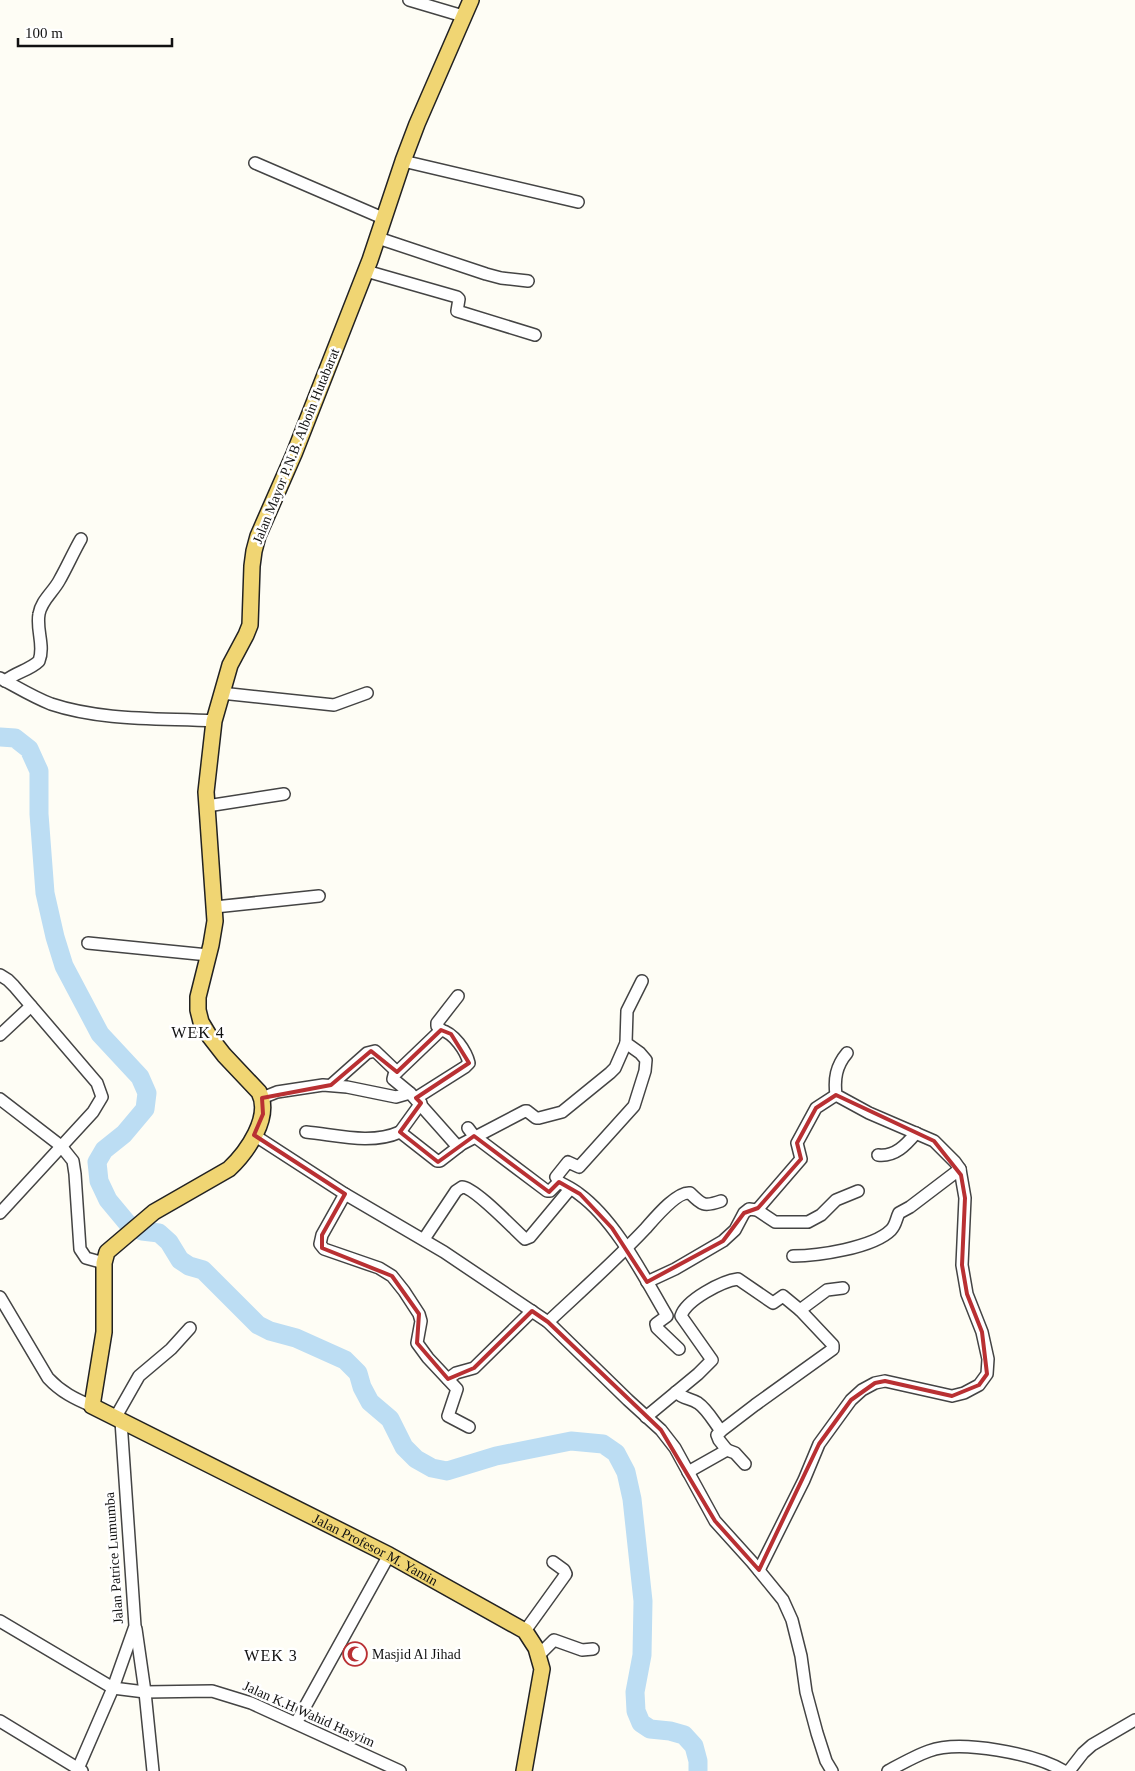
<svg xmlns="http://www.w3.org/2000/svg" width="1135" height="1771" viewBox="0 0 1135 1771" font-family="'Times New Roman',serif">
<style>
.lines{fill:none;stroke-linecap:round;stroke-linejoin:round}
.river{stroke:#bcddf3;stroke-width:19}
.minor-casing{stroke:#444;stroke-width:14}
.major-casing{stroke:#222;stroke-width:18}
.minor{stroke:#fff;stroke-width:11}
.major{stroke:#f0d573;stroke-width:15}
.marked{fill:none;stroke:#b93033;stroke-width:4;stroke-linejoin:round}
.labels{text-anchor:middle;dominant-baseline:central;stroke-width:5;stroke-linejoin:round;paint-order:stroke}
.street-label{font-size:14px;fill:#111;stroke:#fff}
.poi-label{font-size:14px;fill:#111;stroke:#fff;text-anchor:start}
.quarter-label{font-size:16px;letter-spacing:1px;fill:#111;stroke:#fff}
</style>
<rect width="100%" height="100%" fill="#fefdf5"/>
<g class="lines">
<path class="river" d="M 0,737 L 15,738 L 29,749 L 39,771 L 39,814 L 45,893 L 55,937 L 64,966 L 100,1034 L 140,1077 L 147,1093 L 145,1109 L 124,1134 L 104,1150 L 97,1162 L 99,1181 L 108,1200 L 128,1224 L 142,1231 L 159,1233 L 169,1242 L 180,1260 L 189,1266 L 203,1270 L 258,1325 L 270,1331 L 296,1338 L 345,1360 L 358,1373 L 362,1387 L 370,1402 L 390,1419 L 404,1447 L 416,1459 L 432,1468 L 447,1471 L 496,1456 L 571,1441 L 603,1444 L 616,1453 L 626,1472 L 632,1499 L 643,1601 L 642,1655 L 635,1692 L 636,1711 L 641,1723 L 650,1729 L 670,1731 L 684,1735 L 694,1746 L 698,1761 L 698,1771"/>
<g class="minor-casing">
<g id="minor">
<path d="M 409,0 L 463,16"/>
<path d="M 403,161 L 578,202"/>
<path d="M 255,163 L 385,219"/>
<path d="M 378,238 L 486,274 L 501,278 L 528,281"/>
<path d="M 366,271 L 457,297 L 459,299 L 457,311 L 535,335"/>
<path d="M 0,678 C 17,687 33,697 51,704 C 102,721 160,718 214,721"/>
<path d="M 5,681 C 16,672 30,670 39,661 C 45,646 36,630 39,614 C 41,601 53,592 59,581 C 67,567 73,553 81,539"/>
<path d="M 221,693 L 334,705 L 367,693"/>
<path d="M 207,806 L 284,794"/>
<path d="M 215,907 L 319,896"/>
<path d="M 88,943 L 208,955"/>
<path d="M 0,975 L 8,980 L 14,986 L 97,1083 L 102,1097 L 93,1112 L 0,1213"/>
<path d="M 441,1030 L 437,1026 L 437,1023 L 458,996"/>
<path d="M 0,1035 L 31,1006"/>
<path d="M 331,1085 L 367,1053 L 375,1051 L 397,1072"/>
<path d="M 410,1093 L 393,1079 L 394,1075 L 441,1030 C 454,1033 466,1051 469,1063 L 465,1067 L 416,1098"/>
<path d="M 262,1098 L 277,1092 L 323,1085 L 347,1087 L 396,1097 L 410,1093 L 458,1147"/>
<path d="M 0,1099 L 61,1146 L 73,1161 L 75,1174 L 80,1249 L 86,1258 L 104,1263"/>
<path d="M 468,1128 L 474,1136 L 547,1191 L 550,1191 L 559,1182 C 566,1186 573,1189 579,1194 C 616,1221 644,1277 667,1316 L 656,1324 L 657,1328 L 679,1349"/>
<path d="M 306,1132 C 337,1135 371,1145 400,1132 L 437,1161 L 440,1161 L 462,1144 L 525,1111 L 527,1111 L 536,1118 L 539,1118 L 562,1112 L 610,1073 L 615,1068 L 626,1043"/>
<path d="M 400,1132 L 421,1103"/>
<path d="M 254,1135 L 345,1194 L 444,1252 L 548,1322 L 628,1400 L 661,1430 L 675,1448 L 715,1521 L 752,1562 L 783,1600 L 792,1620 L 801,1656 L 806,1692 L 817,1733 L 826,1761 L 832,1771"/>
<path d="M 878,1155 C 895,1157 906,1145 916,1133"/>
<path d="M 559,1182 L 556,1177 L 568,1162 L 579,1167 L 634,1106 L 645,1071 L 646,1060 L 640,1053 L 626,1043 L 627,1011 L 642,981"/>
<path d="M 345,1194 L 322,1235 L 320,1244 L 324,1249 L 379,1268 L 392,1276 L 404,1291 L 419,1314 L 421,1321 L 417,1343 L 428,1358 L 457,1389 L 448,1416 L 469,1427"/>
<path d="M 757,1210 L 801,1159 L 797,1143 L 816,1108 L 836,1095"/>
<path d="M 424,1239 L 456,1191 L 462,1187 C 474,1187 513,1228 525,1239 L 530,1237 L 570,1189"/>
<path d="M 793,1256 C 817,1256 873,1248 891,1230 C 896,1225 896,1219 899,1213 L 910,1207 L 960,1169"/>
<path d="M 647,1282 L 675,1269 L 723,1241 L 735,1230 L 744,1213 L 749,1209 L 757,1210 L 775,1222 L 808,1222 L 821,1215 L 836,1200 L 858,1191"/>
<path d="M 0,1297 L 48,1378 C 61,1392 75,1399 92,1406"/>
<path d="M 548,1322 C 581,1291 615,1261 646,1228 C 654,1219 677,1191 690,1193 C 702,1205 704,1207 721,1201"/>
<path d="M 448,1379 L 456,1373 L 474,1368 L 532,1311"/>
<path d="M 676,1392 C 683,1399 690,1398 698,1403 C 707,1409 714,1422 721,1431"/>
<path d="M 646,1417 L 698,1374 L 712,1360 L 681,1316 C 686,1300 722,1281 738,1279 L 773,1303 L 783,1296 L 800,1310 L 827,1290 L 843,1288"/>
<path d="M 727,1450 L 735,1453 L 745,1464"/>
<path d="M 688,1472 L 727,1450 L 719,1440 L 717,1435 L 721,1431 L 755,1405 L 833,1349 L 833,1345 L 800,1310"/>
<path d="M 759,1570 L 804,1480 L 819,1444 L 851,1400 L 862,1390 L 875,1383 L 885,1381 L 952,1396 L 964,1393 L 979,1385 L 987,1374 L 988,1359 L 982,1332 L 967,1294 L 962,1265 L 965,1198 L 961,1175 L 960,1169 L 955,1162 L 934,1141 L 869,1113 L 836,1095 C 834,1079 836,1066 847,1053"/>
<path d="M 0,1621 L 113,1688 L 145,1692 L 212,1691 L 251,1703 L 400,1771"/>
<path d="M 136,1629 L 145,1692 L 153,1771"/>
<path d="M 525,1631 L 566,1574 L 564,1570 L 553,1562"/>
<path d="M 539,1655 L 554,1640 L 582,1650 L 593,1649"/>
<path d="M 0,1721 L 82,1771"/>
<path d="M 296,1723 L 389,1555"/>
<path d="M 77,1771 L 113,1688 L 135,1626 L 121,1421 L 118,1413 L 139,1376 L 171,1349 L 190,1328"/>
<path d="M 888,1771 C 901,1764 915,1756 929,1751 C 961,1739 1035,1754 1064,1771"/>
<path d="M 1069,1771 L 1083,1753 L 1092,1745 L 1135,1720"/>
</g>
</g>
<g class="major-casing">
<g id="major">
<path id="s1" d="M 471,0 L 417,124 L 403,161 L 370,260 L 294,454 L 258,536 L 254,551 L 252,566 L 250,625 L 246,635 L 230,665 L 214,721 L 206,792 L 215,921 L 211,945 L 198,997 L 198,1010 L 201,1022 L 210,1037 L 224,1055 L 259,1092 C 272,1117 247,1152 229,1169 L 154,1212 L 107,1252 L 104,1263 L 104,1332 L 92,1406 L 389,1555 L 525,1631 L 536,1648 L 542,1669 L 524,1771"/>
</g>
</g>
<use href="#minor" class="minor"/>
<use href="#major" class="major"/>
</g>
<path class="marked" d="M 441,1030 L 451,1034 L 469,1063 L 416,1098 L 421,1103 L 400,1132 L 438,1162 L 474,1136 L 549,1192 L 559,1182 L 580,1194 L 612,1228 L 647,1282 L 723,1241 L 744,1213 L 758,1208 L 801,1159 L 797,1143 L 816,1108 L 836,1095 L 934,1141 L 961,1175 L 965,1198 L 962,1265 L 967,1294 L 982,1332 L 987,1374 L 979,1385 L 952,1396 L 885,1381 L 875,1383 L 851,1400 L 819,1444 L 759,1570 L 715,1521 L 661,1430 L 548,1322 L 532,1311 L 474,1368 L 448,1379 L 417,1343 L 419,1314 L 392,1276 L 322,1248 L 322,1235 L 345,1194 L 254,1135 L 263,1114 L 262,1098 L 331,1085 L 371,1051 L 397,1072 Z"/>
<defs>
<g id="mosque-ring" transform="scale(1.25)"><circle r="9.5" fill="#fff" stroke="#b93033" stroke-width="1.5"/><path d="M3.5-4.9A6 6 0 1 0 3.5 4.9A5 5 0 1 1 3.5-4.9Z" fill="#b93033"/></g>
</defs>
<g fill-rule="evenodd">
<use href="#mosque-ring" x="355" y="1654"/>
</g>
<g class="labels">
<g class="street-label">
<text transform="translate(296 446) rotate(-68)">Jalan Mayor P.N.B. Alboin Hutabarat</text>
<text stroke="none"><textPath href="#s1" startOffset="1874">Jalan Profesor M. Yamin</textPath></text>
<text transform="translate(114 1558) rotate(-94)">Jalan Patrice Lumumba</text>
<text transform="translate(309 1714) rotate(24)">Jalan K.H Wahid Hasyim</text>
</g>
<g class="poi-label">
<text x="372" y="1654">Masjid Al Jihad</text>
</g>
<g class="quarter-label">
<text x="198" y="1032">WEK 4</text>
<text x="271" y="1655">WEK 3</text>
</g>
</g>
<path d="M18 38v8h154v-8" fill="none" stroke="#111111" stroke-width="2.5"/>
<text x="25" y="38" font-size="15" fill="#111111" stroke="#ffffff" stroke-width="4" paint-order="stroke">100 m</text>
</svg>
